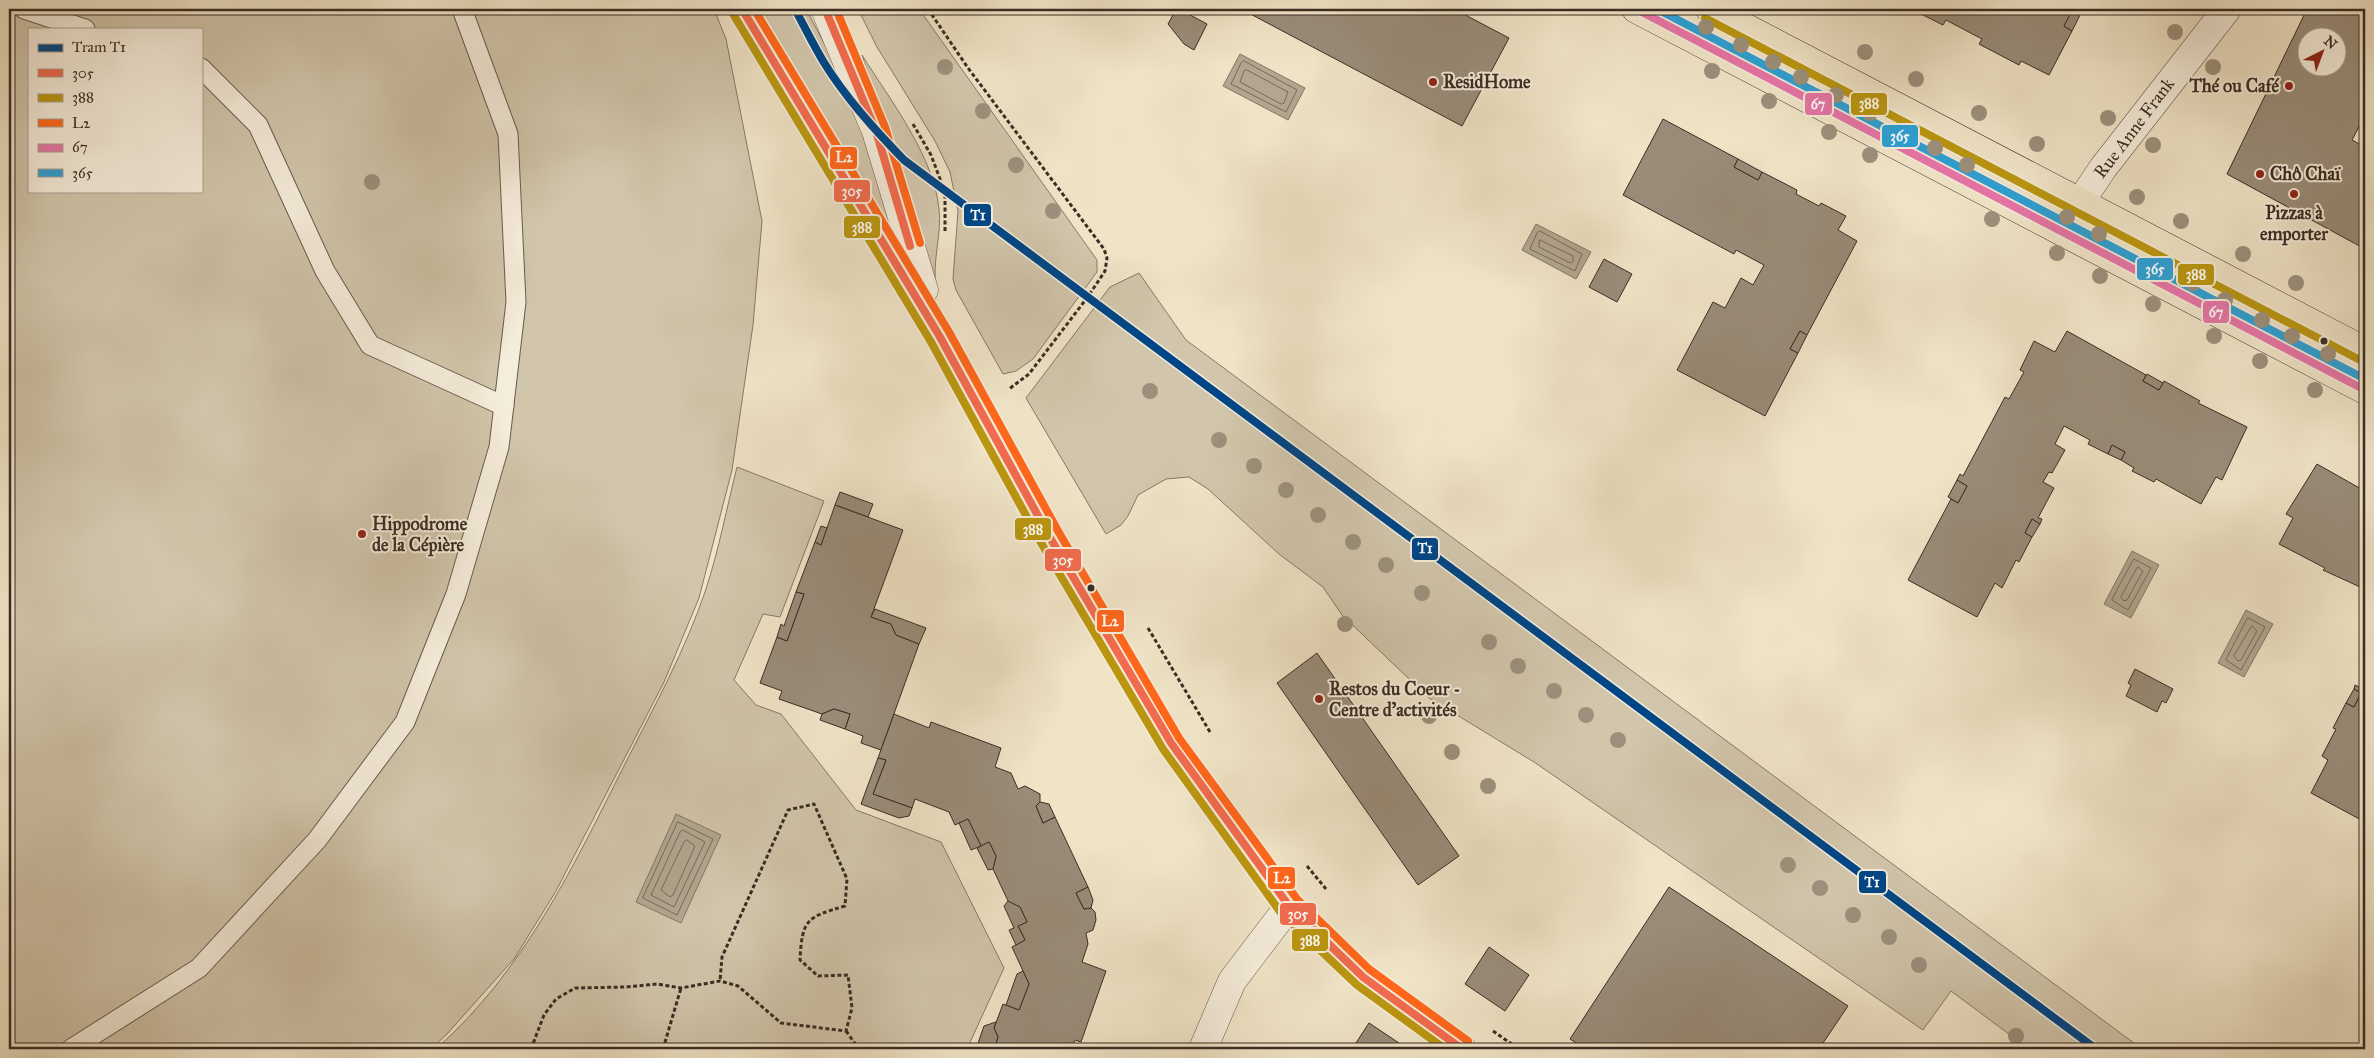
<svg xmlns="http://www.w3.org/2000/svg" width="2374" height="1058" viewBox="0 0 2374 1058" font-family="'IM FELL Great Primer',serif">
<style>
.green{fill:#d1c5ab;stroke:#867968;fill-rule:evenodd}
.water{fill:#b2a690;stroke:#827665}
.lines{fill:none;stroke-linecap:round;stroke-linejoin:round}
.shore{stroke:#766a5a;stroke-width:1}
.building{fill:#998c79;stroke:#3a2d24;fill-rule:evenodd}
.lane-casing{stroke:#685b4d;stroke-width:21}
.street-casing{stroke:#685b4d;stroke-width:29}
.primary-casing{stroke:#3a2d24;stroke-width:29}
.path{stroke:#3a2d24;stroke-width:3;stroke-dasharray:4 2.5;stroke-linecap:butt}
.lane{stroke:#f5eddb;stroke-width:19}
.street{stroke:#f5eddb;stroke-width:28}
.primary{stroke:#f0e4c7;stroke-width:28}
.bus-1-casing{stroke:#f5eddb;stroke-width:11}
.bus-2-casing{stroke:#f5eddb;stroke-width:11}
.bus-3-casing{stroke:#f5eddb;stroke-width:11}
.bus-4-casing{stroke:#f5eddb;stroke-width:11}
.bus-5-casing{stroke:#f5eddb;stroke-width:11}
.bus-1{stroke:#f26b4e;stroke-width:8}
.bus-2{stroke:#ba9610;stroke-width:8}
.bus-3{stroke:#ff671b;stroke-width:8}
.bus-4{stroke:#e675a7;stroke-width:8}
.bus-5{stroke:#2ea0d4;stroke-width:8}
.tram-1-casing{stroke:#f5eddb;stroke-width:11}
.tram-1{stroke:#004687;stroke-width:8}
.tree{fill:#9c907c}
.poi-dot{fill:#8f2418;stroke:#f5eddb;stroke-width:2}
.bus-dot{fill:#3a2d24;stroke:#f5eddb;stroke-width:2}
.labels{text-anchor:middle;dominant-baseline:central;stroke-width:4;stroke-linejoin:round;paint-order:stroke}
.poi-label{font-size:18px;font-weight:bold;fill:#3a2d24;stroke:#f5eddb;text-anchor:start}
.street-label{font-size:18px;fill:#3a2d24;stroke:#f5eddb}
.line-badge{stroke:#f5eddb;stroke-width:2}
.badge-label{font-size:14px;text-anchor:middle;font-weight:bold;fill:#fff}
</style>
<rect width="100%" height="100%" fill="#f0e4c7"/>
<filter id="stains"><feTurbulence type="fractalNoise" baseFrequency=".004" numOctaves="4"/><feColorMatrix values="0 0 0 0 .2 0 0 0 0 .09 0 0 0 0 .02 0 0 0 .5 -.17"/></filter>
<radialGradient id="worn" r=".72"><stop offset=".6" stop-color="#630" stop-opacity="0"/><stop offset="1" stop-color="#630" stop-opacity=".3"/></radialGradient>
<g class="green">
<path d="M 9,9 L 714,9 L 726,39 L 762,221 L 753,325 L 732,470 L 699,598 L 664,682 L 556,891 L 514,959 L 447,1034 L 431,1049 L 9,1049 ZM 29,29 L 201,29 L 201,191 L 29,191 Z"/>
<path d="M 758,9 L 806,9 L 824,43 L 851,83 L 902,254 L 767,29 Z"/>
<path d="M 858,9 L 919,9 L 1097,260 L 1097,272 L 1033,359 L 1016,371 L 1003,374 L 956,290 L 953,279 L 958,211 L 950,172 L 935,141 L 877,47 Z"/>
<path d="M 862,55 C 890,100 934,156 939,209 C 942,235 932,259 936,289 Z"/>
<path d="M 1139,273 L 1186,340 L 2142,1049 L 2029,1049 L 1951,991 L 1923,1030 L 1534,762 L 1429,698 L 1342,615 L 1323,587 L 1279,554 L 1208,489 L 1189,477 L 1166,479 L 1138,495 L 1128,516 L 1121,525 L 1106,534 L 1026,398 L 1110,287 Z"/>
<path d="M 737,467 L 824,501 L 780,617 L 763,614 L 734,680 L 756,705 L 781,714 L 856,810 L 941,842 L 1004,968 L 967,1049 L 436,1049 C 524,971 573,867 625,764 C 654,707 686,649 706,589 C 719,549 727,507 737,467 Z"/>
</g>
<g class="water">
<path d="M 1240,54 L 1305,88 L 1288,120 L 1223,86 Z"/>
<path d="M 1536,224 L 1591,252 L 1576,279 L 1522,250 Z"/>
<path d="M 2132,551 L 2159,565 L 2131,618 L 2104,604 Z"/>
<path d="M 2246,610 L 2273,624 L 2244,677 L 2218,663 Z"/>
<path d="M 676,814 L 721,835 L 681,923 L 636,902 Z"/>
</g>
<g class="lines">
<g class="shore">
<path d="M 1244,61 L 1297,90 L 1286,112 L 1231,84 L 1241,63 Z"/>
<path d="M 1247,70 L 1288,92 L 1284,103 L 1281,104 L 1240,82 L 1244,71 Z"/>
<path d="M 1540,231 L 1582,254 L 1575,271 L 1530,249 L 1537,233 Z"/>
<path d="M 1540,240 L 1573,256 L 1573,262 L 1570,263 L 1539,247 Z"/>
<path d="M 2134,559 L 2151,568 L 2128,610 L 2112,600 Z"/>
<path d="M 2138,567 L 2143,571 L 2127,600 L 2124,601 L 2121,597 Z"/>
<path d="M 2248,618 L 2265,627 L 2241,670 L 2226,660 Z"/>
<path d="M 2252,626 L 2257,631 L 2241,660 L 2238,661 L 2234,656 Z"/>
<path d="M 678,822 L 713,839 L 677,915 L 643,898 Z"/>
<path d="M 683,830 L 705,842 L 674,907 L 651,895 L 680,832 Z"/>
<path d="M 687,840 L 695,846 L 673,895 L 670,897 L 661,890 L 684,842 Z"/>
</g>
</g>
<g class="building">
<path d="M 1166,9 L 1179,9 L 1207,24 L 1194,50 L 1184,44 L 1168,24 L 1174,13 Z"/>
<path d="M 1241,9 L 1454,9 L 1509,38 L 1462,126 Z"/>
<path d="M 1911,9 L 2073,9 L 2064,26 L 2072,31 L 2049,75 L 2021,61 L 2019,65 L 1979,44 L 1982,39 L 1946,20 L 1943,25 Z"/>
<path d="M 2073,9 L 2083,9 L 2072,31 L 2064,26 Z"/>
<path d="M 2307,9 L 2365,9 L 2365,115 L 2352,140 L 2365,147 L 2365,249 L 2227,174 ZM 2306,38 L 2336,38 L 2336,68 L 2306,68 Z"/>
<path d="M 1663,119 L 1738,159 L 1734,167 L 1758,180 L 1762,172 L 1797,190 L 1796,194 L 1819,206 L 1821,203 L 1846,216 L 1838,230 L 1857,241 L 1807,335 L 1800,331 L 1790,349 L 1798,353 L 1765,416 L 1677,370 L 1713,302 L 1725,308 L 1741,278 L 1753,285 L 1764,265 L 1736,250 L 1734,254 L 1623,195 Z"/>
<path d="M 1738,159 L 1762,172 L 1758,180 L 1734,167 Z"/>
<path d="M 1604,259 L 1632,274 L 1617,302 L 1589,287 Z"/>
<path d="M 1800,331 L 1807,335 L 1798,353 L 1790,349 Z"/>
<path d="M 2067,331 L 2146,375 L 2143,381 L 2159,390 L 2164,381 L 2200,401 L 2198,403 L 2247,427 L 2222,480 L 2216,477 L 2201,504 L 2156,479 L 2154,482 L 2132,471 L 2134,468 L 2121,460 L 2125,452 L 2112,445 L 2108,454 L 2088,444 L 2090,440 L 2064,426 L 2055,444 L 2065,450 L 2052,473 L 2049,472 L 2043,482 L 2054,488 L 2038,518 L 2042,519 L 2040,524 L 2032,519 L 2025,533 L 2032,537 L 2019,562 L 2016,560 L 2002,588 L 1995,583 L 1977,617 L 1908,580 L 1951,499 L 1958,503 L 1967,486 L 1957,480 L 1960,474 L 1963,476 L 2005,397 L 2009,399 L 2024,372 L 2020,370 L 2034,341 L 2055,352 Z"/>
<path d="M 2147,374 L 2163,383 L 2159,390 L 2143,381 Z"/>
<path d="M 2112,445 L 2125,452 L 2121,460 L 2108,454 Z"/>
<path d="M 2317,464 L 2363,490 L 2365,488 L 2365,579 L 2360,587 L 2323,570 L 2325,568 L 2279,544 L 2293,518 L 2286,514 Z"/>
<path d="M 1957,480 L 1967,486 L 1958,503 L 1948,497 Z"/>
<path d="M 840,492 L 873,504 L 868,517 L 835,505 Z"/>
<path d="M 835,505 L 903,530 L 871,617 L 891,624 L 896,635 L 919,644 L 881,750 L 861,743 L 863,736 L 845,729 L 850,714 L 834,709 L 822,714 L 779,699 L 782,691 L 760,683 L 777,637 L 787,641 L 804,594 L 796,592 L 815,542 L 821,545 Z"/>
<path d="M 2032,519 L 2040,524 L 2032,537 L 2025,533 Z"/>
<path d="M 821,526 L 827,528 L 821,545 L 815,542 Z"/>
<path d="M 796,592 L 804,594 L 787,641 L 777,637 L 781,624 L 784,626 Z"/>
<path d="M 875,609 L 926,628 L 919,644 L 896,635 L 891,624 L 871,617 Z"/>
<path d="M 1317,653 L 1459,856 L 1418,885 L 1277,683 Z"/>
<path d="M 2135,669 L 2173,689 L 2166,703 L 2162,701 L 2157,712 L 2126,696 L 2131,685 L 2128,683 Z"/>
<path d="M 2365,675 L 2365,822 L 2311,793 L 2328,760 L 2322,756 L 2336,729 L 2333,728 L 2346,703 L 2354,707 L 2361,693 L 2354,689 L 2355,685 L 2359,687 Z"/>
<path d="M 2354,689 L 2361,693 L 2354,707 L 2346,703 Z"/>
<path d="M 834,709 L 850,714 L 845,729 L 820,720 L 822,714 Z"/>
<path d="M 894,714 L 929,728 L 931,722 L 1001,748 L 995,767 L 1011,773 L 1018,789 L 1025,786 L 1040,794 L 1040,802 L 1036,806 L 1043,823 L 1055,817 L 1088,887 L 1076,893 L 1084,909 L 1091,908 L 1095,912 L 1096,920 L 1093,930 L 1086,933 L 1088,944 L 1082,962 L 1106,971 L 1081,1042 L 1075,1040 L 1071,1049 L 994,1049 L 998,1037 L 994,1028 L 1003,1004 L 1019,1010 L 1029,984 L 1012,947 L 1025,940 L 1018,926 L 1027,922 L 1020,907 L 1009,903 L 993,869 L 996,856 L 989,842 L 981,846 L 968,819 L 955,825 L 949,812 L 915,799 L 912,808 L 873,794 L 886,760 L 878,758 Z"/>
<path d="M 878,758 L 886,760 L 873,794 L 912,808 L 909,816 L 899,818 L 861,804 Z"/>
<path d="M 1040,802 L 1049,804 L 1055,817 L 1043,823 L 1036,806 Z"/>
<path d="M 968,819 L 981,846 L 971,850 L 959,823 Z"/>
<path d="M 989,842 L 996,856 L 993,869 L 988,870 L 977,848 Z"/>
<path d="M 1088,887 L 1093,900 L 1091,908 L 1084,909 L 1076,893 Z"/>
<path d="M 1669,887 L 1848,1006 L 1819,1049 L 1586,1049 L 1570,1039 Z"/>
<path d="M 1008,901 L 1020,907 L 1027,922 L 1018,926 L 1025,940 L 1016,945 L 1009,930 L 1014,928 L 1004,906 Z"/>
<path d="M 1489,947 L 1529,975 L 1505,1011 L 1465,984 Z"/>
<path d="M 1023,971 L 1029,984 L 1019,1010 L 1006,1005 L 1017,974 Z"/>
<path d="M 996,1022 L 994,1028 L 998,1037 L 994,1049 L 976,1049 L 984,1026 Z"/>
<path d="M 1369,1023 L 1408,1049 L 1352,1049 Z"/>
</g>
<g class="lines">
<g class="lane-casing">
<g id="lane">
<path d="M 24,9 L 85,29"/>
<path d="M 201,68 L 258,125 L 325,271 L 370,345 L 504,406"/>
<path d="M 71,1049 L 199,968 L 317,840 L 405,722 L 456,594 L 499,447 L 516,302 L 508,134 L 462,9"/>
</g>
</g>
<g class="street-casing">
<g id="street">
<path d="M 742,9 L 940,337 L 1049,536 L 1171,743 L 1289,906 L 1363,977 L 1462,1049"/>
<path d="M 825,9 L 876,131 L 924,290"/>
<path d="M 2081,201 L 2103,168 L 2227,9"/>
<path d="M 1203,1049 L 1232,981 L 1289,906"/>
</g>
</g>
<g class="primary-casing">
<g id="primary">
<path d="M 1636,9 L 2365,390"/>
<path d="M 1710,9 L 2365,351"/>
</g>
</g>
<g class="path">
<path d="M 928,9 L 968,68 L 1104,249 L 1107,258 L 1105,271 L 1087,298 L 1029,374 L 1009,389"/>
<path d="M 913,124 L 931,155 L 945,192 L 945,231"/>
<path d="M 1148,628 L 1210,732"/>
<path d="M 1307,866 L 1326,889"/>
<path d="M 846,1031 L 859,1049"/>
<path d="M 1493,1031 L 1519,1049"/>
<path d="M 531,1049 L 544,1015 L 556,999 L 575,988 L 626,987 L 657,984 L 681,988 L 720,981 L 738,986 L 781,1023 L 846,1031 L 852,1008 L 848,975 L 818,976 L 800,960 C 802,919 807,917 845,906 L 847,879 L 814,804 L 788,810 L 722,957 L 720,981"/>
<path d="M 663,1049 L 681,988"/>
</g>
<use href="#lane" class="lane"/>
<use href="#street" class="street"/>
<use href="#primary" class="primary"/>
<g class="bus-1-casing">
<g id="bus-1">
<path d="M 742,9 L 940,337 L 1049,536 L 1171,743 L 1289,906 L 1363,977 L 1462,1049"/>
<path d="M 825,9 L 876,131 L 910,246"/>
</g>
</g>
<g class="bus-2-casing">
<g id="bus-2">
<path d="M 733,14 L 931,342 L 1040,541 L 1163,749 L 1281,913 L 1357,985 L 1445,1049"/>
<path d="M 1705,18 L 2360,360"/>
</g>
</g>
<g class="bus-3-casing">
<g id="bus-3">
<path d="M 754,9 L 949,332 L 1058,531 L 1179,738 L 1297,899 L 1369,969 L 1468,1041"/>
<path d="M 836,9 L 885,127 L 920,243"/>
</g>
</g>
<g class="bus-4-casing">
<path id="bus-4" d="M 1636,9 L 2365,390"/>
</g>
<g class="bus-5-casing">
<path id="bus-5" d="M 1657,9 L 2365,379"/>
</g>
<use href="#bus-1" class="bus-1"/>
<use href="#bus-2" class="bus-2"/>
<use href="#bus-3" class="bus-3"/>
<use href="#bus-4" class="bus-4"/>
<use href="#bus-5" class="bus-5"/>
<g class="tram-1-casing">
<path id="tram-1" d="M 795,9 C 804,26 813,44 823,61 C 845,97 874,129 904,160 L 2096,1049"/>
</g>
<use href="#tram-1" class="tram-1"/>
</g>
<g class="tree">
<circle cx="1706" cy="27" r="8"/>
<circle cx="2175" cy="32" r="8"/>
<circle cx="1741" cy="45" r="8"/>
<circle cx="1865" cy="52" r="8"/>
<circle cx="1773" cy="62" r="8"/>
<circle cx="945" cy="67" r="8"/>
<circle cx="2213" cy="67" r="8"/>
<circle cx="1712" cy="71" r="8"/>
<circle cx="1801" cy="77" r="8"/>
<circle cx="1916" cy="79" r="8"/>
<circle cx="1836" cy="95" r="8"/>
<circle cx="1769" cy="101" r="8"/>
<circle cx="983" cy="111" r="8"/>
<circle cx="1870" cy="113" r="8"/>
<circle cx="1979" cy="113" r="8"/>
<circle cx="2108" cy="118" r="8"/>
<circle cx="1829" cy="132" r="8"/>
<circle cx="1905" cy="132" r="8"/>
<circle cx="2037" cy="144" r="8"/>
<circle cx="2153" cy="145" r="8"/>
<circle cx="1935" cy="148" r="8"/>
<circle cx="1870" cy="155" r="8"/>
<circle cx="1016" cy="165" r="8"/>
<circle cx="1967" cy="165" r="8"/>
<circle cx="372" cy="182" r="8"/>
<circle cx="2137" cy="197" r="8"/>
<circle cx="1053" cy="211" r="8"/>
<circle cx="2067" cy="217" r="8"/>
<circle cx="1992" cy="219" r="8"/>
<circle cx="2181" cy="221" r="8"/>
<circle cx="2099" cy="234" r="8"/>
<circle cx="2057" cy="253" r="8"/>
<circle cx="2243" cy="254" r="8"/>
<circle cx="2161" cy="266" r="8"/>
<circle cx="2100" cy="276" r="8"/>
<circle cx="2193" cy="283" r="8"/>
<circle cx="2296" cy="283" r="8"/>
<circle cx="2225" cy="300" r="8"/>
<circle cx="2153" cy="304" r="8"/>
<circle cx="2262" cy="320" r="8"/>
<circle cx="2214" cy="336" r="8"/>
<circle cx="2292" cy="336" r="8"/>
<circle cx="2328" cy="354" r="8"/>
<circle cx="2260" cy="361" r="8"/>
<circle cx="2315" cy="390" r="8"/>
<circle cx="1150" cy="391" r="8"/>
<circle cx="1219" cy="440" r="8"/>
<circle cx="1254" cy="466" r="8"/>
<circle cx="1286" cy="490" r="8"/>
<circle cx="1318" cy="515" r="8"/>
<circle cx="1353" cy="542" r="8"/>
<circle cx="1386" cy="565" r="8"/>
<circle cx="1422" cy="593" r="8"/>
<circle cx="1345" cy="624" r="8"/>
<circle cx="1489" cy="642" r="8"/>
<circle cx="1518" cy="666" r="8"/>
<circle cx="1554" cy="691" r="8"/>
<circle cx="1586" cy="715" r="8"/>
<circle cx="1429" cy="716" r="8"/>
<circle cx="1618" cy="740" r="8"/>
<circle cx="1452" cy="752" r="8"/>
<circle cx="1488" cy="786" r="8"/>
<circle cx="1788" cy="865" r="8"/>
<circle cx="1820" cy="888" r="8"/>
<circle cx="1853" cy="915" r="8"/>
<circle cx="1889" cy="937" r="8"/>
<circle cx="1919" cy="965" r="8"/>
<circle cx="2016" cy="1036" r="8"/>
</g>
<g class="poi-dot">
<circle cx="1433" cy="82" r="5"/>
<circle cx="2289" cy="86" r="5"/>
<circle cx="2260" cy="174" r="5"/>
<circle cx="2294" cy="194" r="5"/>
<circle cx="362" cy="534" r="5"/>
<circle cx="1319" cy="699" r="5"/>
</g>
<g class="bus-dot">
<circle cx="2324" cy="341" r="4.5"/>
<circle cx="1091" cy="588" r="4.5"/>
</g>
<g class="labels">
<g class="poi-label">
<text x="1443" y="82">ResidHome</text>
<text x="2279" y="86" text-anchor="end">Thé ou Café</text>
<text x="2270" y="174">Chô Chaï</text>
<text x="2294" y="213" text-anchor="middle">Pizzas à<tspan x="2294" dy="21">emporter</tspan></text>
<text x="372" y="524">Hippodrome<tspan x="372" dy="21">de la Cépière</tspan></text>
<text x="1329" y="689">Restos du Coeur -<tspan x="1329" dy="21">Centre d'activités</tspan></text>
</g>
<g class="street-label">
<text transform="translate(2134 128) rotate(-53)">Rue Anne Frank</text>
</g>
</g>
<g class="line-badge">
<rect x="1850" y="92" width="38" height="24" rx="5" fill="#ba9610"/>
<rect x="1804" y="92" width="29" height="24" rx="5" fill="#e675a7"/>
<rect x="1881" y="124" width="38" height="24" rx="5" fill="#2ea0d4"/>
<rect x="829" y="146" width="29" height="24" rx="5" fill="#ff671b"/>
<rect x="833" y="179" width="38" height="24" rx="5" fill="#f26b4e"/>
<rect x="963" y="203" width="29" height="24" rx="5" fill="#004687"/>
<rect x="843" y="215" width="38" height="24" rx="5" fill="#ba9610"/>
<rect x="2136" y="257" width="38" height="24" rx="5" fill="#2ea0d4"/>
<rect x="2177" y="263" width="38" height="23" rx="5" fill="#ba9610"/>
<rect x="2202" y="300" width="28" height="24" rx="5" fill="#e675a7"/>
<rect x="1014" y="517" width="38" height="24" rx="5" fill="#ba9610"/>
<rect x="1411" y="537" width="28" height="24" rx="5" fill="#004687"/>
<rect x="1044" y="548" width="38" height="24" rx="5" fill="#f26b4e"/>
<rect x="1096" y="609" width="29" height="24" rx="5" fill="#ff671b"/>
<rect x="1267" y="866" width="29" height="24" rx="5" fill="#ff671b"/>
<rect x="1858" y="870" width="29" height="24" rx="5" fill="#004687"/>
<rect x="1279" y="902" width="38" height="24" rx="5" fill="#f26b4e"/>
<rect x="1291" y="928" width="38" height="24" rx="5" fill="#ba9610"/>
</g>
<g class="badge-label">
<text x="1869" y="108">388</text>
<text x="1818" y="109">67</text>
<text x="1900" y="141">365</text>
<text x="844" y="162">L2</text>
<text x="852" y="196">305</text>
<text x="978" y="220">T1</text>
<text x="862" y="232">388</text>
<text x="2155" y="274">365</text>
<text x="2196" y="279">388</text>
<text x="2216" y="317">67</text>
<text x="1033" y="534">388</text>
<text x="1425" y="553">T1</text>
<text x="1063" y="565">305</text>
<text x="1110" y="626">L2</text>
<text x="1282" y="883">L2</text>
<text x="1872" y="887">T1</text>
<text x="1298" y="919">305</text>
<text x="1310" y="945">388</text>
</g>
<rect width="2374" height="1058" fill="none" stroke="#f0e4c7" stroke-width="30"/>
<rect x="10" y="10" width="2354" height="1038" fill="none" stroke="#3a2d24" stroke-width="2.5"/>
<rect x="15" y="15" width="2344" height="1028" fill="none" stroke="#3a2d24"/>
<rect x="28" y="28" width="175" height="165" fill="#f5eddb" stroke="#aaa092"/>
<rect x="38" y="44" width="25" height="8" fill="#004687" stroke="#aaa092"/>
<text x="72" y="52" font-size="15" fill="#3a2d24">Tram T1</text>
<rect x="38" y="69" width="25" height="8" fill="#f26b4e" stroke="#aaa092"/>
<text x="72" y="78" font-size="15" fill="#3a2d24">305</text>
<rect x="38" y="94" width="25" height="8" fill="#ba9610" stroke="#aaa092"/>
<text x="72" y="102" font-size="15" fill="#3a2d24">388</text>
<rect x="38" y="119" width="25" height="8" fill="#ff671b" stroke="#aaa092"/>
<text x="72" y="128" font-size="15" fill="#3a2d24">L2</text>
<rect x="38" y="144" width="25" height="8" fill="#e675a7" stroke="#aaa092"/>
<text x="72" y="152" font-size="15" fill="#3a2d24">67</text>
<rect x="38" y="169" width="25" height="8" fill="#2ea0d4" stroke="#aaa092"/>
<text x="72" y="178" font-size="15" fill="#3a2d24">365</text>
<g transform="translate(2322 52) rotate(42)"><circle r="24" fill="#f5eddb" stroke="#aaa092"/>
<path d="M0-4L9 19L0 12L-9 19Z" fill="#8f2418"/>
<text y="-8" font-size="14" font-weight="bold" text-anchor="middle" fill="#3a2d24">N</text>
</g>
<rect width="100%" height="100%" filter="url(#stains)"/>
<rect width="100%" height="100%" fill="url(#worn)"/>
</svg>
